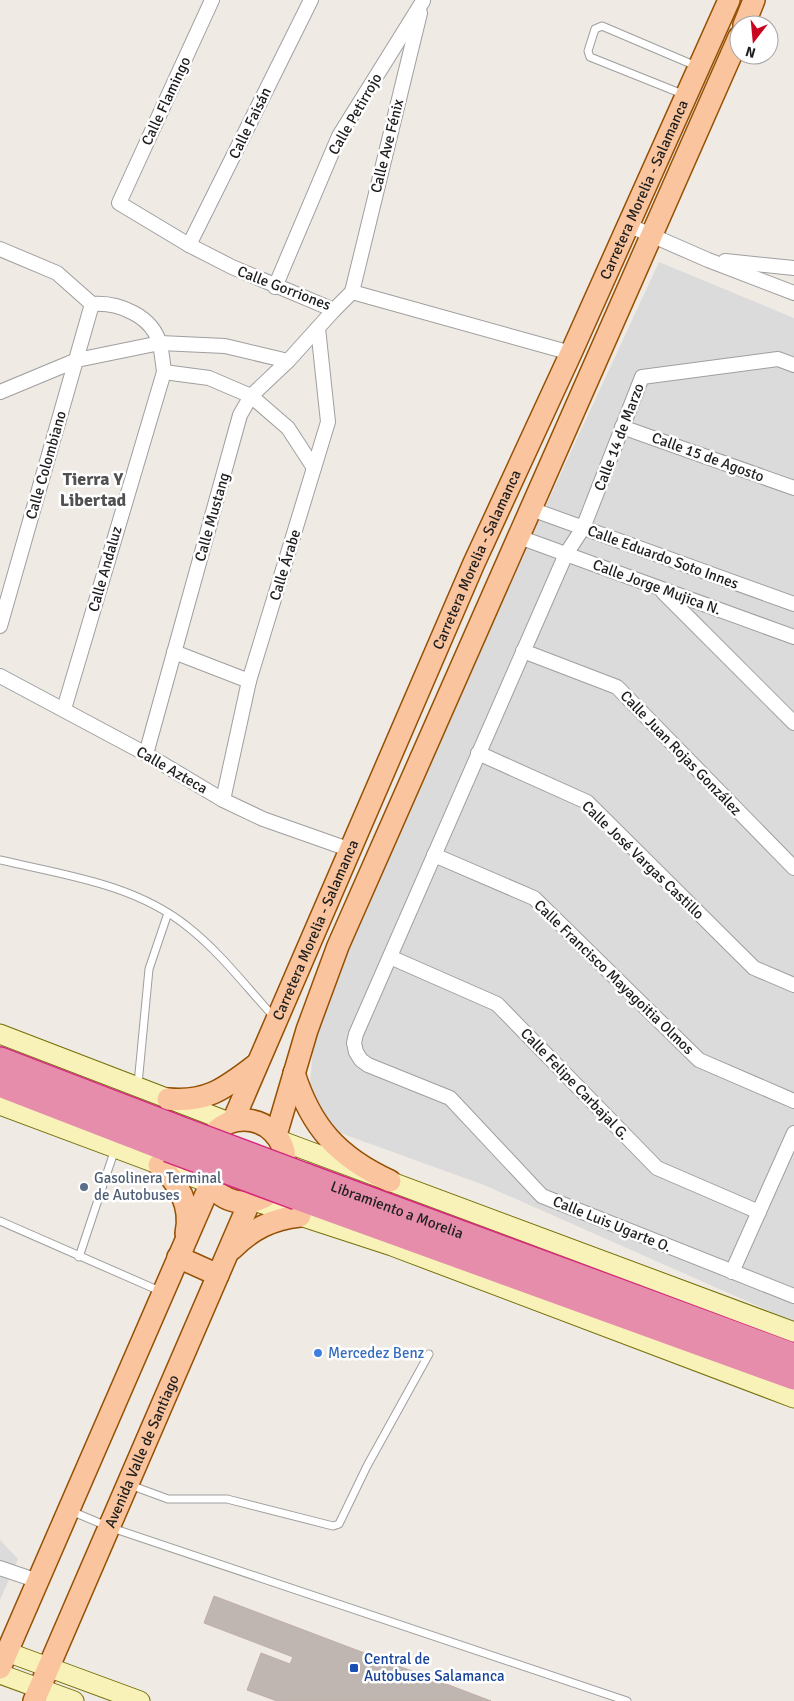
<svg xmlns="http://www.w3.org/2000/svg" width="794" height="1701" viewBox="0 0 794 1701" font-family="Signika,sans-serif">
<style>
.residential{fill:#dcdbdb}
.building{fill:#bfb5b1;stroke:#c0aea7}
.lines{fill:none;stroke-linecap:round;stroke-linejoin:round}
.lane-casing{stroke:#9f9f9f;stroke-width:9}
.street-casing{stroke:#9f9f9f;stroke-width:16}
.secondary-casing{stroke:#736f07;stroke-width:21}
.primary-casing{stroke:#955003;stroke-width:24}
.highway-casing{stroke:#d6287c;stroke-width:28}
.lane{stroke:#fff;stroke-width:7}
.street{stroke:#fff;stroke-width:14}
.secondary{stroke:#f8f2b9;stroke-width:19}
.primary{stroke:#fac59e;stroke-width:21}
.highway{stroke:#e58daa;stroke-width:25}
.highway-bridge-casing{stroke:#d6287c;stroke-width:28;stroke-linecap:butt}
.highway-bridge{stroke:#e58daa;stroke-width:25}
.service-dot{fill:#5c6f8a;stroke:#fff;stroke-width:2}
.shop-dot{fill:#3f7fe0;stroke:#fff;stroke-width:2}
.transit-dot{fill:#1a4fb4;stroke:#fff;stroke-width:2}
.labels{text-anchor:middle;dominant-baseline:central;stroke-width:5;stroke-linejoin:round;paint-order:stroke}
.street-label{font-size:15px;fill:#1e1e1e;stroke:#fff}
.service-label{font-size:15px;fill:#4e5e75;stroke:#fff;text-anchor:start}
.shop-label{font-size:15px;fill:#366cbe;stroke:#fff;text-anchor:start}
.transit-label{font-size:15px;fill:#164399;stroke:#fff;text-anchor:start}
.quarter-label{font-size:18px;font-weight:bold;fill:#515151;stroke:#fff}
</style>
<rect width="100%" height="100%" fill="#efeae4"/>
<g class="residential">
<path d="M 659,262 L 794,318 L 794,1322 L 484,1185 L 307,1121 L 317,999 Z"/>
<path d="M 0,1540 L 18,1559 L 0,1600 Z"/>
</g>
<path class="building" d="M 214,1596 L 491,1701 L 277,1701 L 247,1690 L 261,1653 L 290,1664 L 293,1657 L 204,1623 Z"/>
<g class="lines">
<g class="lane-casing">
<g id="lane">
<path d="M 685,95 L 590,57 L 588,51 L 595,29 L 602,26 L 696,66"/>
<path d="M 0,860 C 64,875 135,884 188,927 C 221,953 247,988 275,1018"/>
<path d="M 138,1084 L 149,969 L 168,913"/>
<path d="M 0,1221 L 162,1292"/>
<path d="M 79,1257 L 115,1149"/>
<path d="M 130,1485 L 168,1499 L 227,1499 L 333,1526 L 339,1524 L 367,1466 L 429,1354"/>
<path d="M 71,1511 L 109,1527 L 627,1701"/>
</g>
</g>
<g class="street-casing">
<g id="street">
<path d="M 212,0 L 119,203 L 189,245 L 232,267 L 334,310 L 352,292 L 571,353"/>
<path d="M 628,225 L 708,260 L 794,293"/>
<path d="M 189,245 L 311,0"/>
<path d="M 0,249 L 57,273 L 92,304 C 119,302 153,316 160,345 C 162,354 163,363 164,372 L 64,709"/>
<path d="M 725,261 L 794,268"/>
<path d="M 275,287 L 339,136 L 423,1"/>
<path d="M 352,292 L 420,13"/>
<path d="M 794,365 L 778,359 L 642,377 L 583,528 L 566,554 L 356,1034 L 354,1043 L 356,1052 L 361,1060 L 368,1065 L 450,1098 L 542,1196 L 794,1296"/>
<path d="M 164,372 L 209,378 L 251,396 L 288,428 L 314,468"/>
<path d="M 0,392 L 77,360 L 160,343 L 225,346 L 288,361"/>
<path d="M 622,427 L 794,488"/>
<path d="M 531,509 L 794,604"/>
<path d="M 519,537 L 794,637"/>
<path d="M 663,592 L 794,723"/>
<path d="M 0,626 L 92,304"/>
<path d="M 523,651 L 617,687 L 794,868"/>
<path d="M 174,652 L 249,681"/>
<path d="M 0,676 L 146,754 L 223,800 L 263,819 L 351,850"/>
<path d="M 478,753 L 587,802 L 754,968 L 794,985"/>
<path d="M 146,754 L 240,415 L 251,396 L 288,361 L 334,310"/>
<path d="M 223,800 L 249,681 L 328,422 L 318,328"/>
<path d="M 434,855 L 534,898 L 699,1060 L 794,1101"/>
<path d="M 390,957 L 497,1004 L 657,1168 L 759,1212"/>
<path d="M 732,1272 L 794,1133"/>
<path d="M 0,1568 L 38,1581"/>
</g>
</g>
<g class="secondary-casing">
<g id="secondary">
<path d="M 0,1034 L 229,1122"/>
<path d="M 0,1105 L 209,1183"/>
<path d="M 279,1140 L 794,1332"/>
<path d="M 254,1201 L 392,1246 L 794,1398"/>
<path d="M 7,1652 L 140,1701"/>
<path d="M 0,1674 L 74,1701"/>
</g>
</g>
<g class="primary-casing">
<g id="primary">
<path d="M 744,25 L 754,0"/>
<path d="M 294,1073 C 311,1127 338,1157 390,1181"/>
<path d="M 168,1099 C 209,1103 227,1086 257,1064"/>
<circle cx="244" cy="1161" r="41"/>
<path id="s1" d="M 233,1121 L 474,563 L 571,353 L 729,0"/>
<path d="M 276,1135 L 307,1030 L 338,946 L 739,37"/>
<path d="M 159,1165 C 178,1182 192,1206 186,1233"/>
<path d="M 232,1249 C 252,1229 272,1219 300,1216"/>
<path d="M 178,1257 L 218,1275"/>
<path d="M 0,1668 L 210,1185"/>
<path id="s2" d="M 34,1701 L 250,1201"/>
</g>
</g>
<g class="highway-casing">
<g id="highway">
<path d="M 0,1060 L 177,1128"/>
<path d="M 0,1084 L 168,1149"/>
<path id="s3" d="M 305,1176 L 794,1356"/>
<path d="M 297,1197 L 794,1377"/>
</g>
</g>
<use href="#lane" class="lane"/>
<use href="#street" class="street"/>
<use href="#secondary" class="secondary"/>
<use href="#primary" class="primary"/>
<use href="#highway" class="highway"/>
<g class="highway-bridge-casing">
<g id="highway-bridge">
<path d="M 177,1128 L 305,1176"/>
<path d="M 168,1149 L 297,1197"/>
</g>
</g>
<use href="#highway-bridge" class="highway-bridge"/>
</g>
<circle class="service-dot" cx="84" cy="1187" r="5"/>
<circle class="shop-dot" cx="318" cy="1353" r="5"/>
<rect class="transit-dot" x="349" y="1663" width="10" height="10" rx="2.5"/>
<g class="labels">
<g class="street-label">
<text transform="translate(166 101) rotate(-65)">Calle Flamingo</text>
<text transform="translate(355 114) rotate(-60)">Calle Petirrojo</text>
<text transform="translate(250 123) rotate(-64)">Calle Faisán</text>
<text transform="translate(387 146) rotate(-76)">Calle Ave Fénix</text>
<text stroke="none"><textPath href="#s1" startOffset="1018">Carretera Morelia - Salamanca</textPath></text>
<text transform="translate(284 288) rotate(21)">Calle Gorriones</text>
<text transform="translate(619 437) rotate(-69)">Calle 14 de Marzo</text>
<text transform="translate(708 457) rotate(20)">Calle 15 de Agosto</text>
<text transform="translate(46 465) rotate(-74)">Calle Colombiano</text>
<text transform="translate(212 517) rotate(-74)">Calle Mustang</text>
<text transform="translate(663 557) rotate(20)">Calle Eduardo Soto Innes</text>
<text stroke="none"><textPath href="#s1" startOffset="612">Carretera Morelia - Salamanca</textPath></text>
<text transform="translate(285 565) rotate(-73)">Calle Árabe</text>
<text transform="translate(105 569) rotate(-74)">Calle Andaluz</text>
<text transform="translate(657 587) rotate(20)">Calle Jorge Mujica N.</text>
<text transform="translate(681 753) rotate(46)">Calle Juan Rojas González</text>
<text transform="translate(172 770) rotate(30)">Calle Azteca</text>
<text transform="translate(643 860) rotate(44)">Calle José Vargas Castillo</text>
<text stroke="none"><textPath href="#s1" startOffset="208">Carretera Morelia - Salamanca</textPath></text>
<text transform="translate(614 977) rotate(44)">Calle Francisco Mayagoitia Olmos</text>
<text transform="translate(575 1084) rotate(46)">Calle Felipe Carbajal G.</text>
<text stroke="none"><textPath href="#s3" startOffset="98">Libramiento a Morelia</textPath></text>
<text transform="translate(612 1224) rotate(22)">Calle Luis Ugarte O.</text>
<text stroke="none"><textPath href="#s2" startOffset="272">Avenida Valle de Santiago</textPath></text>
</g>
<g class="service-label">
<text x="94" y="1178">Gasolinera Terminal<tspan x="94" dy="17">de Autobuses</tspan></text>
</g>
<g class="shop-label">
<text x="328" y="1353">Mercedez Benz</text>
</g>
<g class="transit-label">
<text x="364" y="1659">Central de<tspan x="364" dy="17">Autobuses Salamanca</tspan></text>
</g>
<g class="quarter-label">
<text x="93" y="479">Tierra Y<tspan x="93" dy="21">Libertad</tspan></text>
</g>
</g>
<g transform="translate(754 40) rotate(196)"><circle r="24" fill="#ffffff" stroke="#a5a5a5"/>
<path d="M0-4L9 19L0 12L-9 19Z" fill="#c80420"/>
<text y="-8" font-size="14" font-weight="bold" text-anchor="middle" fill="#1e1e1e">N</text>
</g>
</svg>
